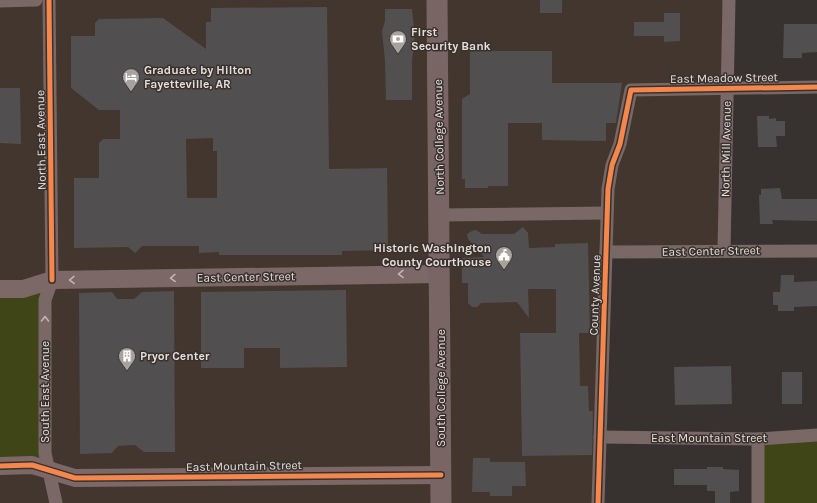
<svg xmlns="http://www.w3.org/2000/svg" width="817" height="503" viewBox="0 0 817 503" font-family="Karla,sans-serif">
<style>
.built{fill:#43362e}
.green{fill:#3f4517}
.building{fill:#524f50;fill-rule:evenodd}
.lines{fill:none;stroke-linecap:round;stroke-linejoin:round}
.street{stroke:#796865;stroke-width:13}
.secondary{stroke:#7c6866;stroke-width:18}
.primary{stroke:#796664;stroke-width:21}
.cycleway-casing{stroke:#3a312d;stroke-width:8}
.cycleway{stroke:#f5874c;stroke-width:5}
.oneway{stroke:#c0b5b2}
.oneway2{stroke:#bfb5b2}
.labels{text-anchor:middle;dominant-baseline:central;stroke-width:3;stroke-linejoin:round;paint-order:stroke}
.poi-label{font-size:12px;font-weight:bold;fill:#e4dedb;stroke:#3a312d;text-anchor:start}
.street-label{font-size:12px;fill:#e4dedb;stroke:#3a312d}
</style>
<rect width="100%" height="100%" fill="#373230"/>
<path class="built" d="M 0,0 L 729,0 L 724,250 L 606,252 L 598,503 L 0,503 Z"/>
<g class="green">
<path d="M 52,280 L 45,300 L 49,469 L 0,466 L 0,289 Z"/>
<path d="M 817,435 L 817,503 L 758,503 L 758,439 Z"/>
</g>
<g class="building">
<rect x="540" y="0" width="22" height="13"/>
<path d="M 327,7 L 329,169 L 387,168 L 388,250 L 342,251 L 342,255 L 219,255 L 219,252 L 199,253 L 199,246 L 142,246 L 135,253 L 128,247 L 74,248 L 74,178 L 99,178 L 99,143 L 103,139 L 120,139 L 120,110 L 99,110 L 71,88 L 71,36 L 95,36 L 95,23 L 99,19 L 163,18 L 206,49 L 206,22 L 211,22 L 211,8 ZM 213,138 L 213,151 L 217,151 L 217,198 L 187,198 L 186,139 Z"/>
<path d="M 385,9 L 412,9 L 415,38 L 412,61 L 412,100 L 386,100 L 385,61 L 382,31 L 385,21 Z"/>
<path d="M 664,13 L 680,13 L 680,41 L 664,42 L 664,36 L 634,36 L 634,22 L 664,22 Z"/>
<path d="M 784,24 L 817,24 L 817,52 L 802,53 L 802,58 L 783,58 Z"/>
<path d="M 470,51 L 552,51 L 552,83 L 622,83 L 616,123 L 606,123 L 606,141 L 542,140 L 542,123 L 508,123 L 508,186 L 488,186 L 488,188 L 465,188 L 465,179 L 462,179 L 462,99 L 470,94 Z"/>
<path d="M 0,88 L 20,88 L 21,144 L 0,143 Z"/>
<path d="M 757,116 L 769,116 L 769,119 L 776,118 L 776,121 L 785,121 L 785,136 L 776,136 L 777,147 L 758,147 Z"/>
<path d="M 780,188 L 782,199 L 817,199 L 817,221 L 772,220 L 773,224 L 760,224 L 759,195 L 761,195 L 761,189 Z"/>
<path d="M 523,227 L 528,233 L 529,248 L 555,247 L 555,244 L 588,243 L 590,333 L 579,333 L 580,386 L 588,386 L 589,411 L 593,411 L 592,455 L 522,456 L 520,333 L 556,333 L 556,289 L 528,289 L 529,318 L 517,302 L 481,303 L 477,307 L 472,307 L 468,303 L 468,283 L 462,283 L 462,258 L 484,257 L 468,239 L 467,234 L 472,231 L 476,230 L 482,234 L 514,234 Z"/>
<path d="M 781,275 L 794,275 L 794,282 L 817,281 L 817,306 L 794,307 L 794,311 L 778,311 L 778,305 L 773,305 L 773,292 L 780,292 Z"/>
<path d="M 346,290 L 347,367 L 280,368 L 280,348 L 244,348 L 244,368 L 201,368 L 201,292 Z"/>
<path d="M 174,291 L 175,452 L 144,452 L 135,445 L 118,446 L 112,453 L 80,454 L 79,293 L 112,292 L 117,299 L 134,299 L 142,292 Z"/>
<path d="M 731,366 L 732,404 L 675,405 L 674,367 Z"/>
<rect x="782" y="372" width="20" height="32"/>
<path d="M 473,458 L 490,458 L 490,462 L 525,462 L 526,486 L 512,486 L 512,496 L 490,496 L 490,492 L 472,492 Z"/>
<path d="M 707,467 L 723,467 L 723,469 L 739,470 L 739,491 L 730,492 L 730,503 L 715,503 L 715,491 L 707,491 L 707,485 L 674,485 L 674,469 L 707,469 Z"/>
</g>
<g class="lines">
<g class="street">
<path d="M 49,0 L 52,280 L 45,300 L 45,453 L 56,503"/>
<path d="M 0,1 L 36,0"/>
<path d="M 440,215 L 606,213"/>
<path d="M 724,250 L 729,0"/>
<path d="M 606,252 L 817,251"/>
<path d="M 600,437 L 758,439 L 817,435"/>
<path d="M 598,503 L 608,189 L 612,165 L 620,144 L 631,90 L 817,87"/>
<path d="M 758,503 L 758,439"/>
</g>
<g class="secondary">
<path d="M 0,289 L 23,289 L 52,280 L 440,274"/>
<path d="M 0,466 L 32,465 L 75,478 L 441,475"/>
</g>
<path class="primary" d="M 437,0 L 441,503"/>
<g class="cycleway-casing">
<g id="cycleway">
<path d="M 49,0 L 52,280"/>
<path d="M 0,466 L 32,465 L 75,478 L 441,475"/>
<path d="M 598,503 L 608,189 L 612,165 L 620,144 L 631,90 L 817,87"/>
</g>
</g>
<use href="#cycleway" class="cycleway"/>
</g>
<defs><path id="oneway-chevron" d="M-2-3.5L2.5 0L-2 3.5" fill="none" stroke-width="1.6" stroke-linecap="round" stroke-linejoin="round"/></defs>
<g class="oneway">
<use href="#oneway-chevron" transform="translate(401 274) rotate(179)"/>
<use href="#oneway-chevron" transform="translate(173 278) rotate(179)"/>
<use href="#oneway-chevron" transform="translate(72 280) rotate(179)"/>
</g>
<use class="oneway2" href="#oneway-chevron" transform="translate(45 319) rotate(-90)"/>
<defs>
<g id="bank-pin" transform="scale(0.9)"><path d="M0 17L-7.5 6A9.5 9.5 0 1 1 7.5 6Z" fill="#a7a29f" stroke="#3a312d"/><path d="M-6-4H6V4H-6ZM0-2.3a2.3 2.3 0 1 0 0 4.6a2.3 2.3 0 1 0 0-4.6Z" fill="#fff"/></g>
<g id="hotel-pin" transform="scale(0.9)"><path d="M0 17L-7.5 6A9.5 9.5 0 1 1 7.5 6Z" fill="#a7a29f" stroke="#3a312d"/><path d="M-6-4.5h1.5V1H6V5H4.5V3h-9V5H-6ZM-4 0a1.8 1.8 0 1 1 3.6 0ZM.5 0V-2.5h3Q6-2.5 6 0Z" fill="#fff"/></g>
<g id="civic-pin" transform="scale(0.9)"><path d="M0 17L-7.5 6A9.5 9.5 0 1 1 7.5 6Z" fill="#a7a29f" stroke="#3a312d"/><path d="M-.6-6.5H3V-4.5H.6V-3L4-1V1h2V6H-6V1h2V-1L-.6-3ZM-1.2 2.5V6h2.4V2.5Z" fill="#fff"/></g>
<g id="building-pin" transform="scale(0.9)"><path d="M0 17L-7.5 6A9.5 9.5 0 1 1 7.5 6Z" fill="#a7a29f" stroke="#3a312d"/><path d="M-4-6H4V6H1V3H-1V6H-4ZM-2.5-4.3h1.7v1.8h-1.7ZM.8-4.3h1.7v1.8H.8ZM-2.5-1h1.7V.8h-1.7ZM.8-1h1.7V.8H.8Z" fill="#fff"/></g>
</defs>
<g fill-rule="evenodd">
<use href="#bank-pin" x="398" y="39"/>
<use href="#hotel-pin" x="131" y="77"/>
<use href="#civic-pin" x="504" y="255"/>
<use href="#building-pin" x="127" y="356"/>
</g>
<g class="labels">
<g class="poi-label">
<text x="411" y="32">First<tspan x="411" dy="14">Security Bank</tspan></text>
<text x="144" y="70">Graduate by Hilton<tspan x="144" dy="14">Fayetteville, AR</tspan></text>
<text x="491" y="248" text-anchor="end">Historic Washington<tspan x="491" dy="14">County Courthouse</tspan></text>
<text x="140" y="356">Pryor Center</text>
</g>
<g class="street-label">
<text transform="translate(724 78) rotate(-1)">East Meadow Street</text>
<text transform="translate(439 137) rotate(-91)">North College Avenue</text>
<text transform="translate(41 140) rotate(-91)">North East Avenue</text>
<text transform="translate(726 149) rotate(-89)">North Mill Avenue</text>
<text transform="translate(711 251) rotate(-1)">East Center Street</text>
<text transform="translate(246 277) rotate(-1)">East Center Street</text>
<text transform="translate(595 295) rotate(-88)">County Avenue</text>
<text transform="translate(441 388) rotate(-90)">South College Avenue</text>
<text transform="translate(45 392) rotate(-90)">South East Avenue</text>
<text x="709" y="438">East Mountain Street</text>
<text transform="translate(244 466) rotate(-1)">East Mountain Street</text>
</g>
</g>
</svg>
